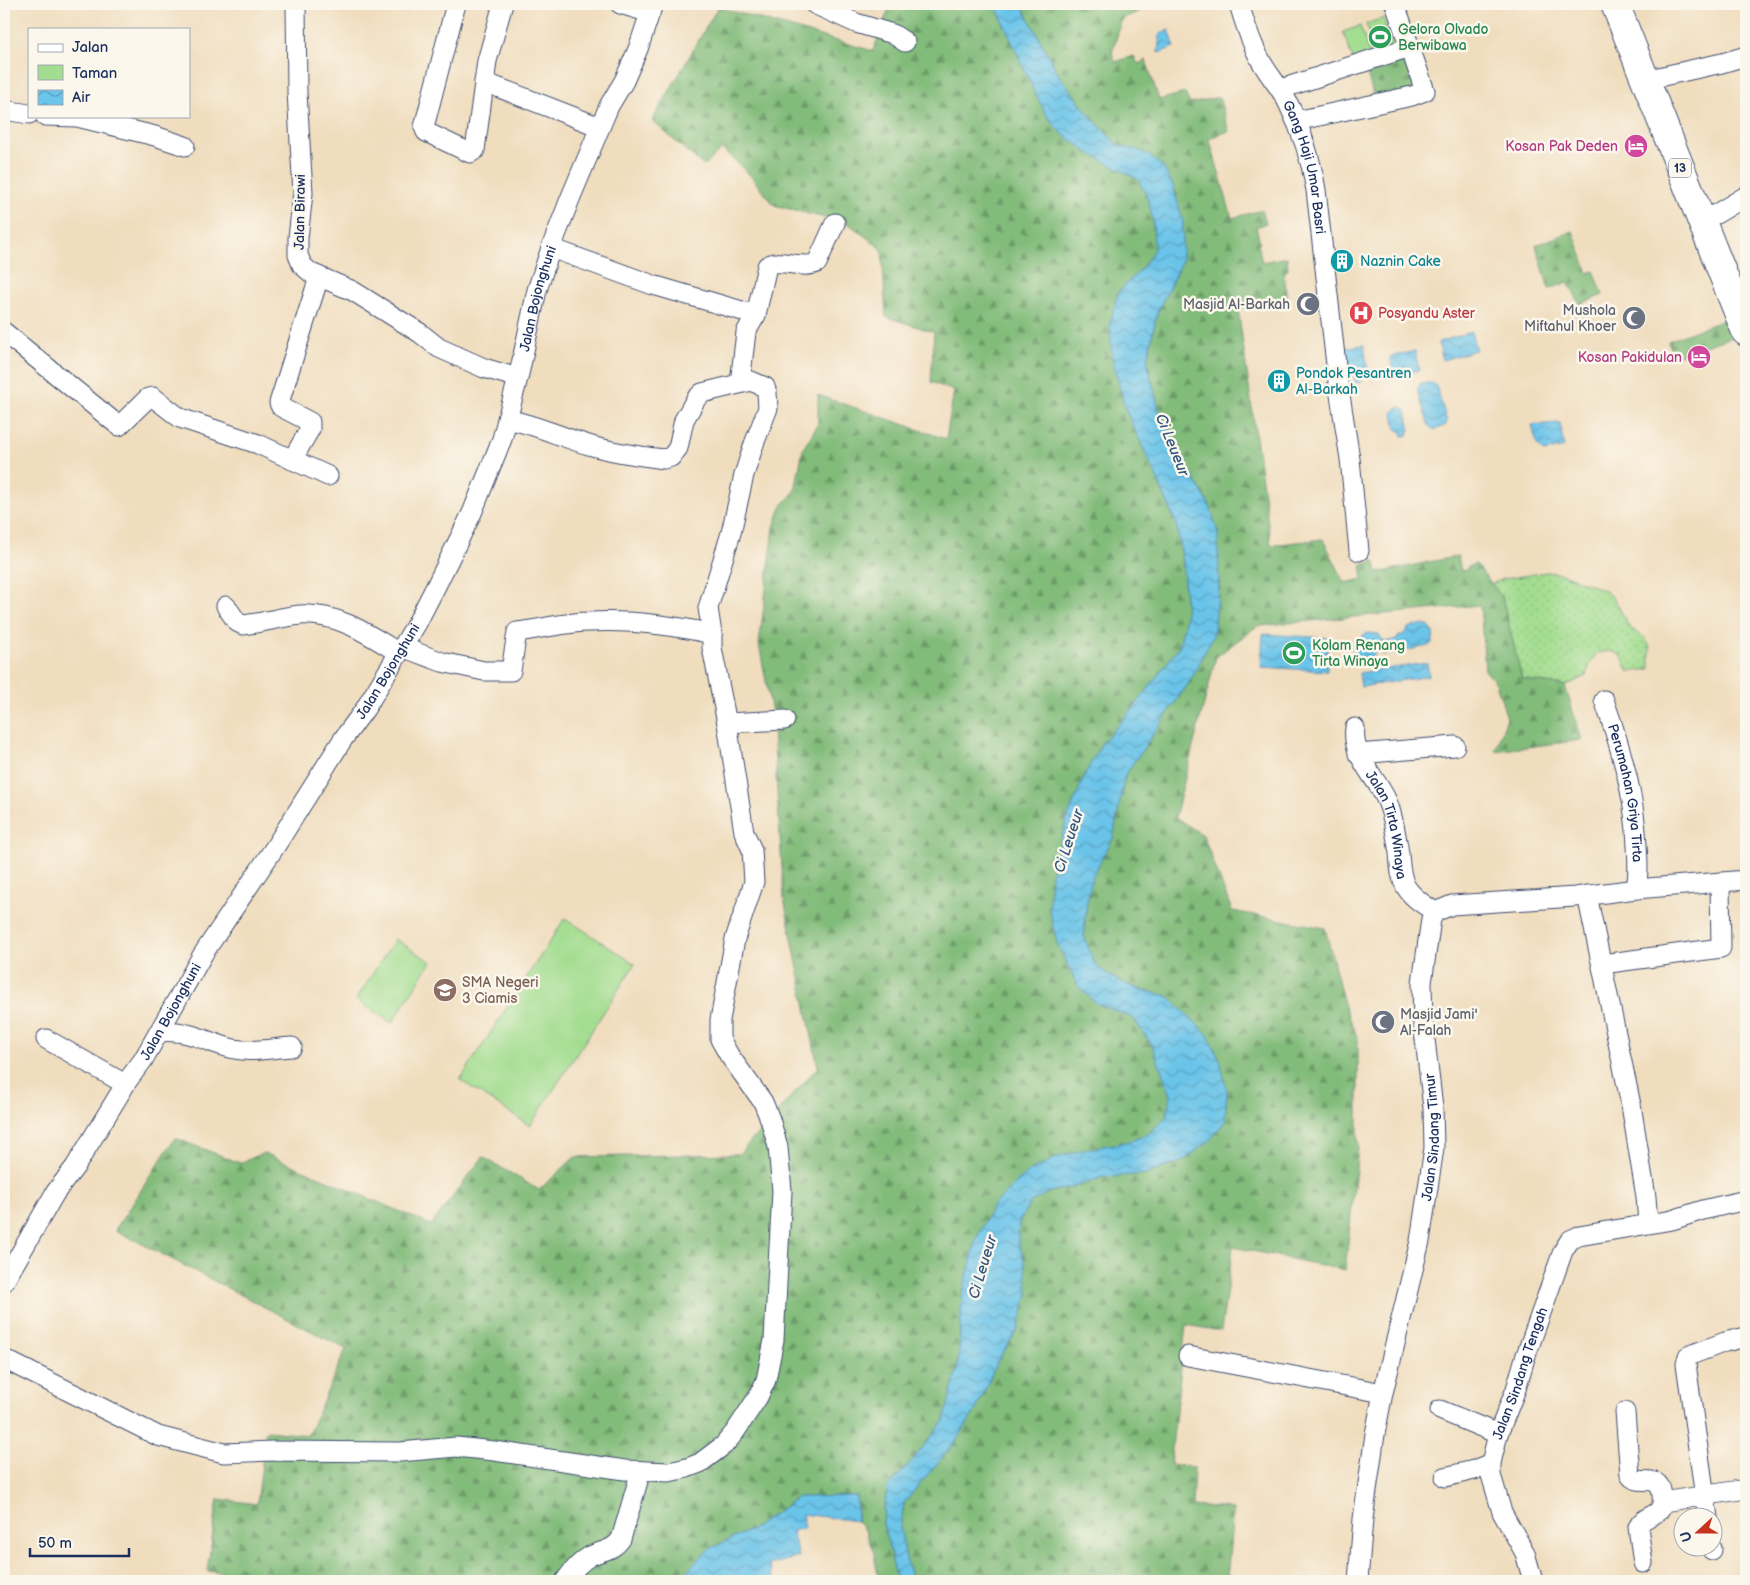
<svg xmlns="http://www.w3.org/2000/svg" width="1750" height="1585" viewBox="0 0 1750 1585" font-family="'Balsamiq Sans',sans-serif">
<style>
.grass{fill:url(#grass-dots);stroke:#5f8677}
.forest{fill:url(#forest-firs);stroke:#4e766c}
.green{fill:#a3dd90;stroke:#5f8677}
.water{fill:url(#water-waves);stroke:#437aa4}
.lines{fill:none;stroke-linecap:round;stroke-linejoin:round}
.minor-casing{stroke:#3b496c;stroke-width:21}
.highway-casing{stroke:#3b496c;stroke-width:30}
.minor{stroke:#fff;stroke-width:19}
.highway{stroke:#fff;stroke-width:28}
.labels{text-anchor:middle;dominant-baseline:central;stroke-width:5;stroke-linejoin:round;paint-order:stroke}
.shield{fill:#fbf7ec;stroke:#5e6b89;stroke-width:1}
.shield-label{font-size:12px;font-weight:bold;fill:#1b2f5e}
.leisure-label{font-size:14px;fill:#27864d;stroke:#fbf7ec;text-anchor:start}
.hotel-label{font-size:14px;fill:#b23c85;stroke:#fbf7ec;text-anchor:end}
.street-label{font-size:14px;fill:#1b2f5e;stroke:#fbf7ec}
.culture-label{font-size:14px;fill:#0d838f;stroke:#fbf7ec;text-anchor:start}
.worship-label{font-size:14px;fill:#5b616d;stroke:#fbf7ec;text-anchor:end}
.health-label{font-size:14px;fill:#be3a42;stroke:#fbf7ec;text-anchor:start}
.education-label{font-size:14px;fill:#785e54;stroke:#fbf7ec;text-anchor:start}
.water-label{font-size:15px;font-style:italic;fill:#2f5481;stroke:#fbf7ec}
</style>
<defs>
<pattern id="grass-dots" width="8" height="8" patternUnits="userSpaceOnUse" patternTransform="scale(1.25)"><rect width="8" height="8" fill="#a3dd90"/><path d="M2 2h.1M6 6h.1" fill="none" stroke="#8cbe7f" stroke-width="1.8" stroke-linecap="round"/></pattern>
<pattern id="forest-firs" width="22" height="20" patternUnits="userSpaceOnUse" patternTransform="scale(1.25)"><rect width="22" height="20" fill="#82bc7a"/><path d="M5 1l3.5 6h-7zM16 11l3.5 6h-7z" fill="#6a9967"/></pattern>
<pattern id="water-waves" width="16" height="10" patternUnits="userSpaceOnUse" patternTransform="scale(1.25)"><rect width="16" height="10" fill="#6bc4e9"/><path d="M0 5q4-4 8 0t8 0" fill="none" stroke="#57a0c0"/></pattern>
</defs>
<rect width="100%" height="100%" fill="#fbf7ec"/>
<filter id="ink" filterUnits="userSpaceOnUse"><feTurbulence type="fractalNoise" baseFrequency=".02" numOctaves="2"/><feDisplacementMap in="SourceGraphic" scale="10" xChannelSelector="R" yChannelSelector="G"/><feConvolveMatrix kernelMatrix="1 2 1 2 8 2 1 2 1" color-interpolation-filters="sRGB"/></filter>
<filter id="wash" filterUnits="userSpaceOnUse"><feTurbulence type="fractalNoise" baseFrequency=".0096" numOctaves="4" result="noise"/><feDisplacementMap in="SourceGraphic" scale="20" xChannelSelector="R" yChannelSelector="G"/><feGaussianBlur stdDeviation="1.12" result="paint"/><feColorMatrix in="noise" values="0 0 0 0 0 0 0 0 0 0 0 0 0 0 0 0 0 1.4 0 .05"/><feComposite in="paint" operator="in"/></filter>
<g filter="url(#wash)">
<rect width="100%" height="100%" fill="#f0ddbe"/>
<path class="grass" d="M 1547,572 L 1562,574 L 1604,590 L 1615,600 L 1629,627 L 1645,638 L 1650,647 L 1650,669 L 1629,672 L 1621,655 L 1611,651 L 1597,653 L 1590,664 L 1586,676 L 1565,686 L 1522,679 L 1502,597 L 1491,584 L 1504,579 Z"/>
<g class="forest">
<path d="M 888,4 L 995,4 L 1035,93 L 1117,167 L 1138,179 L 1147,196 L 1153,220 L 1154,250 L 1142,268 L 1118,293 L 1158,480 L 1176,523 L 1183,562 L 1186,617 L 1179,647 L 1136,705 L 1102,743 L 1086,772 L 1067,819 L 1052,874 L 1049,909 L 1096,1003 L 1133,1018 L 1152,1045 L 1171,1095 L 1167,1117 L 1147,1135 L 1130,1141 L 1083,1150 L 976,1240 L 962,1297 L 958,1366 L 944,1421 L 912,1461 L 887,1488 L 883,1523 L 897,1581 L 879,1581 L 874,1554 L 866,1532 L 857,1521 L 856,1496 L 798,1497 L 753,1529 L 709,1549 L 677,1581 L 256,1581 L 256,1578 L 207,1571 L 218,1499 L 257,1504 L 266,1431 L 308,1435 L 346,1349 L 115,1230 L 175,1138 L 240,1163 L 264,1153 L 431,1225 L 483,1157 L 539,1190 L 575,1157 L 739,1154 L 818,1067 L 784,899 L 772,713 L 759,644 L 774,527 L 781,507 L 795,491 L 803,449 L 818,424 L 818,395 L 946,439 L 954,391 L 931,382 L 934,332 L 886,317 L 882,249 L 849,224 L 774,205 L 749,174 L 722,149 L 704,166 L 652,121 L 718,7 L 873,51 L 888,11 Z"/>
<path d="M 1021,4 L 1155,4 L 1122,19 L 1112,53 L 1115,62 L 1134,56 L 1138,64 L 1146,60 L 1159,100 L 1185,93 L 1190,104 L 1219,97 L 1229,131 L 1209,138 L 1232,218 L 1262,210 L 1266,223 L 1256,227 L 1260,243 L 1258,245 L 1262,262 L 1287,257 L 1288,270 L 1284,272 L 1287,302 L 1238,308 L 1271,545 L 1323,539 L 1345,583 L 1363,579 L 1361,565 L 1375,561 L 1377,573 L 1458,556 L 1461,571 L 1468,569 L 1467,567 L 1476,564 L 1502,597 L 1522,679 L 1565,686 L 1582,740 L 1495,751 L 1507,718 L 1496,683 L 1485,670 L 1480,605 L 1257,626 L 1216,657 L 1175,817 L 1203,835 L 1232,911 L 1325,928 L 1344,1004 L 1358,1039 L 1358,1149 L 1345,1270 L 1233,1247 L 1221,1331 L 1186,1325 L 1170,1464 L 1194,1467 L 1192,1506 L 1233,1509 L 1227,1581 L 912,1581 L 906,1559 L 900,1528 L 904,1503 L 957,1440 L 977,1408 L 997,1362 L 1018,1329 L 1025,1264 L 1018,1242 L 1019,1222 L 1030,1203 L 1049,1192 L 1078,1186 L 1102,1177 L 1146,1174 L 1183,1161 L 1210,1140 L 1168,996 L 1135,988 L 1111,977 L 1094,965 L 1084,936 L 1086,908 L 1092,876 L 1113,838 L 1125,775 L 1190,681 L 1213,635 L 1219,588 L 1210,506 L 1187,466 L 1159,411 L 1147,361 L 1157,313 L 1182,260 L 1144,152 L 1117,145 L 1086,111 L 1060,77 Z"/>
<path d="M 1406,52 L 1419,88 L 1375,101 L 1365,66 Z"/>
<path d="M 1573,231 L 1588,273 L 1594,271 L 1603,295 L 1580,304 L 1568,282 L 1549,289 L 1536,245 Z"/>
<path d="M 1729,318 L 1736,335 L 1674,357 L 1668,341 Z"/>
</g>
<g class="green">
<path d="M 1383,18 L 1394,50 L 1377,55 L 1366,24 Z"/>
<path d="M 1360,26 L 1371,57 L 1354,63 L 1343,32 Z"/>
<path d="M 565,918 L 635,964 L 530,1126 L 460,1080 Z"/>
<path d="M 395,939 L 431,962 L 392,1023 L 356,1000 Z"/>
</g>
<g class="water">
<path d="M 995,4 L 1021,4 L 1060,77 L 1086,111 L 1117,145 L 1144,152 L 1162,166 L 1173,185 L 1183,222 L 1182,260 L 1157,313 L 1147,361 L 1159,411 L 1187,466 L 1210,506 L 1218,533 L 1219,588 L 1213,636 L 1190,681 L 1125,775 L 1113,838 L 1092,877 L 1086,908 L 1084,936 L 1095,965 L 1111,977 L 1135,988 L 1168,996 L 1208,1035 L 1220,1060 L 1227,1091 L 1225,1121 L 1210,1140 L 1183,1161 L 1146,1174 L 1102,1177 L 1078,1186 L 1049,1192 L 1030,1203 L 1019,1222 L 1018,1242 L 1025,1264 L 1028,1294 L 1018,1329 L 997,1362 L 977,1408 L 957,1440 L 904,1503 L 900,1528 L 906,1559 L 912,1581 L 897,1581 L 883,1523 L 887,1488 L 912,1461 L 944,1421 L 958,1366 L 962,1297 L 976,1240 L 993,1205 L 1027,1173 L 1056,1158 L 1083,1150 L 1130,1141 L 1147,1135 L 1167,1117 L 1171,1095 L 1152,1045 L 1133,1018 L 1096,1003 L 1078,986 L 1057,943 L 1049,909 L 1051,874 L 1067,819 L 1086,772 L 1102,743 L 1136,705 L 1179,647 L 1186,617 L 1183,562 L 1176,523 L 1158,480 L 1126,411 L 1112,357 L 1110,324 L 1118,293 L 1142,268 L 1154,250 L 1153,220 L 1147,196 L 1138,179 L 1087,152 L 1059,131 L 1047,116 L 1035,93 Z"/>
<path d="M 1169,30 L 1175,47 L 1158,53 L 1160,33 Z"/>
<path d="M 1471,332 L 1476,350 L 1443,360 L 1438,342 Z"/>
<path d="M 1364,345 L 1369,376 L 1361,377 L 1361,382 L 1355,383 L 1353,369 L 1344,371 L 1341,348 Z"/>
<path d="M 1415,351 L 1419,370 L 1394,376 L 1390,357 Z"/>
<path d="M 1421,383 L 1432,383 L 1436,386 L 1447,421 L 1446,425 L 1434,430 L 1429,426 L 1417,390 Z"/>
<path d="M 1401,407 L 1406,411 L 1410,430 L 1407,435 L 1403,436 L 1402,432 L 1396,429 L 1393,414 L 1395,409 Z"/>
<path d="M 1560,423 L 1564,447 L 1544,452 L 1537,445 L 1532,425 Z"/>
<path d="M 1424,624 C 1433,627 1435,634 1432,643 L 1428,646 L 1384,655 L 1381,650 L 1375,651 C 1373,658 1371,660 1364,662 L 1354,655 C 1352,645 1358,638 1367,633 L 1379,634 L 1382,640 L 1386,642 L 1398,639 L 1398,637 L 1406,633 L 1408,628 Z"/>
<path d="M 1263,634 L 1327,638 L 1327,671 L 1261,667 Z"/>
<path d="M 1427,663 L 1429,676 L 1361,687 L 1359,673 Z"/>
<path d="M 856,1496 L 857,1521 L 802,1514 L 805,1528 L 792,1531 L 799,1557 L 769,1565 L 774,1581 L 677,1581 L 709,1549 L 753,1529 L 798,1497 Z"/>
</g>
</g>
<g filter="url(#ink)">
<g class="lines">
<g class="minor-casing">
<g id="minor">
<path d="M 296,4 L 297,92 L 303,193 L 298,238 L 298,255 L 302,265 L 311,273 L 353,291 L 420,333 L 439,348 L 484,368 L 518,378"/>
<path d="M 456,4 L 424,127 L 426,132 L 470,153 L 475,150 L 487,61 L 503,4"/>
<path d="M 620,4 L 650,13"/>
<path d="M 814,4 L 856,23 L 893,34 L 905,42"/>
<path id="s1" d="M 1239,4 C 1244,21 1252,45 1261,61 C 1269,76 1281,88 1288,103 C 1302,131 1311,159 1316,190 L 1338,382 L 1350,459 L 1359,551"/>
<path d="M 1645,80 L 1722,63 L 1746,56"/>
<path d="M 484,82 L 600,127"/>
<path d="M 1281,89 L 1410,47"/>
<path d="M 4,110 L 29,114"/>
<path d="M 45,116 L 77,117 L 155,136 L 185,146"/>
<path d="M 1296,121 L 1412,96 L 1425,91 L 1395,4"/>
<path d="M 1701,220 L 1716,214 L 1746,196"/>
<path d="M 551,248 L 653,285 L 756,315"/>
<path d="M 4,332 L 119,426 L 148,398 L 153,397 L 180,418 L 258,444 L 328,476"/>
<path d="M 740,383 L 746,332 L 756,315 L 767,266 C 779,257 802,270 817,263 L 835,223"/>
<path d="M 292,460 L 310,429 L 310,422 L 281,407 L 279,403 L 319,277"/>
<path d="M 226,606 L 237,622 L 243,625 C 262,623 281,617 300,615 C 338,613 368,634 399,653"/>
<path d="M 402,647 L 442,662 L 484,671 L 511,671 L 517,632 C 541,629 566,622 590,622 C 632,620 671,625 712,634"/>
<path id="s2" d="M 1604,700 C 1621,747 1635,796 1637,846 C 1638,861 1639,874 1636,889"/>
<path d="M 727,723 L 785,720"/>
<path id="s3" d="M 1355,728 C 1351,756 1376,776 1387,801 C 1394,818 1396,835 1399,853 C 1400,865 1400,877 1406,887 C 1413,899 1425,905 1435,912"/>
<path d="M 1358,754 L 1455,746"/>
<path d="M 1587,895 L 1631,1105 L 1646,1197 L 1648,1223"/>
<path d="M 1602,964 L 1721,948 L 1720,882"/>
<path d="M 159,1032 C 191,1029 206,1043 234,1049 C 253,1053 273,1048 292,1047"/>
<path d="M 46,1039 L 125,1084"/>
<path id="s4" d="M 4,1282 L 55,1193 L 75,1167 L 128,1080 L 143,1060 L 203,954 L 275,847 L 343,739 L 365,709 L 417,623 L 437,584 L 472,513 L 502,439 L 519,374 L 537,290 L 551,248 L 570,199 L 609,106 L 624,81 L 638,49 L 653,4"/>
<path d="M 1188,1356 L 1383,1393"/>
<path d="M 4,1359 L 158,1436 L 224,1453 L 273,1451 L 400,1452 L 456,1447 L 494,1451 L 625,1470 L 669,1472 L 687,1468 L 700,1463 L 724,1445 L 735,1432 L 758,1397 L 766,1380 L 774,1340 L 782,1191 L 778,1147 L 770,1119 L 763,1102 L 729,1055 L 720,1039 L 720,1020 L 735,939 L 754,882 L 752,850 L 744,832 L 727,723 L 712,648 L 712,634 L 708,608 L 731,533 L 744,475 L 754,444 L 768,408 L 767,393 L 765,387 L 751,381 L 702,393 L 696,399 L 684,420 L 678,448 L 671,457 L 664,459 C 640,456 616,453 592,446 C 563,438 537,425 507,419"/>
<path d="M 1440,1410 L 1498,1434"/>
<path d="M 1625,1412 L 1630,1475 C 1638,1488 1659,1470 1662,1495 C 1665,1519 1645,1512 1638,1527 L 1643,1563"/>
<path d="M 1445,1477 L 1474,1470 L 1491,1463"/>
<path d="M 1663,1502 L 1746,1489"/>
<path d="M 1708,1518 L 1686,1364 L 1688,1356 L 1725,1342 L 1746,1337"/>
<path d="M 1712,1548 L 1712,1550"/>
<path d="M 565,1581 C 572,1571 580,1562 590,1556 C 602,1550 613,1551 621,1539 L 641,1471"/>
<path id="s5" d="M 1358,1581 L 1363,1519 L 1375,1434 L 1383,1393 L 1420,1241 L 1434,1148 L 1433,1108 L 1423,1022 L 1422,983 L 1431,919 L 1435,912 L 1452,905 L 1575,897 L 1636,889 L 1746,880"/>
<path id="s6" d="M 1533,1581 L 1525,1553 L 1502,1512 L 1491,1475 L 1491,1463 L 1498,1434 L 1516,1389 L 1525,1358 L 1563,1251 L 1570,1240 L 1579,1236 L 1672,1220 L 1703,1210 L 1746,1200"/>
</g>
</g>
<g class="highway-casing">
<path id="highway" d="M 1615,4 L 1746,332"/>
</g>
<use href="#minor" class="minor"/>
<use href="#highway" class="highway"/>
</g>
</g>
<defs>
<g id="stadium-disc" transform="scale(1.25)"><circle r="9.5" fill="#2e9e5b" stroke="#fbf7ec"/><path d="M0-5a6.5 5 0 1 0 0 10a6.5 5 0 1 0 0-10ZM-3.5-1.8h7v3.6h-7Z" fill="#fff"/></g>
<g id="hotel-disc" transform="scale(1.25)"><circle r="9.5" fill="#d1479c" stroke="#fbf7ec"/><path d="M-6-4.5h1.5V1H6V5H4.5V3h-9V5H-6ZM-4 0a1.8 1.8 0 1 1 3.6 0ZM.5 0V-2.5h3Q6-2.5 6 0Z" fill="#fff"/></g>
<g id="building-disc" transform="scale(1.25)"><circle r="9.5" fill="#0f9aa8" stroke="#fbf7ec"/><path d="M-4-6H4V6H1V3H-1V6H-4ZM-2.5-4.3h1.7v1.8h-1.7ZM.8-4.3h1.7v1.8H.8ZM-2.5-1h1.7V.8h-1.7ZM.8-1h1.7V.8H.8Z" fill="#fff"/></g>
<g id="mosque-disc" transform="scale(1.25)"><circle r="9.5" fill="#6b7280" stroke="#fbf7ec"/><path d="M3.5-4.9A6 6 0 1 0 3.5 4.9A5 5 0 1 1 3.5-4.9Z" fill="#fff"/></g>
<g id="hospital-disc" transform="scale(1.25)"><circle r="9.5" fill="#e0444e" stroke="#fbf7ec"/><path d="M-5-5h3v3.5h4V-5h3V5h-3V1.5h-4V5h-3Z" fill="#fff"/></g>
<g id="school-disc" transform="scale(1.25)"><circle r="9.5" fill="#8d6e63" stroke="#fbf7ec"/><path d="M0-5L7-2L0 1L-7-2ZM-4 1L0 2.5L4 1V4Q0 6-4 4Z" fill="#fff"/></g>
</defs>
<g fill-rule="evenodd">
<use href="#stadium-disc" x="1380" y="37"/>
<use href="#hotel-disc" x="1636" y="146"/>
<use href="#building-disc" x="1342" y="261"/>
<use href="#mosque-disc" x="1308" y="304"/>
<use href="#hospital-disc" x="1361" y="313"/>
<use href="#mosque-disc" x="1634" y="318"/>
<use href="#hotel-disc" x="1699" y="357"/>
<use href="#building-disc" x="1279" y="381"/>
<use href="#stadium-disc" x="1294" y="653"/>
<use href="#school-disc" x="445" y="990"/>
<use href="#mosque-disc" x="1383" y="1022"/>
</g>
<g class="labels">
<rect class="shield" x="1669" y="158.5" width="22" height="19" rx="4"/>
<g class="shield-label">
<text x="1680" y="168">13</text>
</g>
<g class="leisure-label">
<text x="1398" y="29">Gelora Olvado<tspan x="1398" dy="16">Berwibawa</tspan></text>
<text x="1312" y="645">Kolam Renang<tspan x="1312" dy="16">Tirta Winaya</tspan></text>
</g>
<g class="hotel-label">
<text x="1618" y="146">Kosan Pak Deden</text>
<text x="1682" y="357">Kosan Pakidulan</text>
</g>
<g class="street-label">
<text stroke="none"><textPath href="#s1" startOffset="178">Gang Haji Umar Basri</textPath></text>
<text transform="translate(300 212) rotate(-89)">Jalan Birawi</text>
<text stroke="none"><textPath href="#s4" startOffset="1126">Jalan Bojonghuni</textPath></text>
<text stroke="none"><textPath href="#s4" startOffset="722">Jalan Bojonghuni</textPath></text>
<text stroke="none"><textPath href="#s2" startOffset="96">Perumahan Griya Tirta</textPath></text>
<text stroke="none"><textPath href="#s3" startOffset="104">Jalan Tirta Winaya</textPath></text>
<text stroke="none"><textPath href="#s4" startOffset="318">Jalan Bojonghuni</textPath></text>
<text stroke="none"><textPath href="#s5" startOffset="451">Jalan Sindang Timur</textPath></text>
<text stroke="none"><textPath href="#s6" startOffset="221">Jalan Sindang Tengah</textPath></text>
</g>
<g class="culture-label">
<text x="1360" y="261">Naznin Cake</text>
<text x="1296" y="373">Pondok Pesantren<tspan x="1296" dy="16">Al-Barkah</tspan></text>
</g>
<g class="worship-label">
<text x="1290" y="304">Masjid Al-Barkah</text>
<text x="1616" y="310">Mushola<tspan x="1616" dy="16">Miftahul Khoer</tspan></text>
<text x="1400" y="1014" text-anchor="start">Masjid Jami'<tspan x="1400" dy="16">Al-Falah</tspan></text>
</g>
<g class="health-label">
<text x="1378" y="313">Posyandu Aster</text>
</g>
<g class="education-label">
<text x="462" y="982">SMA Negeri<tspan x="462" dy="16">3 Ciamis</tspan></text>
</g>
<g class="water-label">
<text transform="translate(1172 445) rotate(68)">Ci Leueur</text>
<text transform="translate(1069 841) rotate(-72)">Ci Leueur</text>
<text transform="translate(983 1267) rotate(-73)">Ci Leueur</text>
</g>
</g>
<rect width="1750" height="1585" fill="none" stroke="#fbf7ec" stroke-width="20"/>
<rect x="28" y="28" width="162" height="90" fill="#fbf7ec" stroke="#a1a7b3"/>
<rect x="38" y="44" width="25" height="8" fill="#ffffff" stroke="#a1a7b3"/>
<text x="72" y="52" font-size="15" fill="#1b2f5e">Jalan</text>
<rect x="38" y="65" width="25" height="15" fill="#a3dd90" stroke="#a1a7b3"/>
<text x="72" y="78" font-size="15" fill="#1b2f5e">Taman</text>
<rect x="38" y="90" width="25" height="15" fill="url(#water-waves)" stroke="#a1a7b3"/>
<text x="72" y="102" font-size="15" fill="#1b2f5e">Air</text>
<g transform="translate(1698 1532) rotate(249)"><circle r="24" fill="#fbf7ec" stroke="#a1a7b3"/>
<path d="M0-4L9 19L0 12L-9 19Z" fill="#c8321e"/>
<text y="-8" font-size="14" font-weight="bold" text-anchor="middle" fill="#1b2f5e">U</text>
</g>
<path d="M30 1548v8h99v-8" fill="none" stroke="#1b2f5e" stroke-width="2.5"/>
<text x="38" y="1548" font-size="15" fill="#1b2f5e" stroke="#fbf7ec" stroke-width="4" paint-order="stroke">50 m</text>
</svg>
